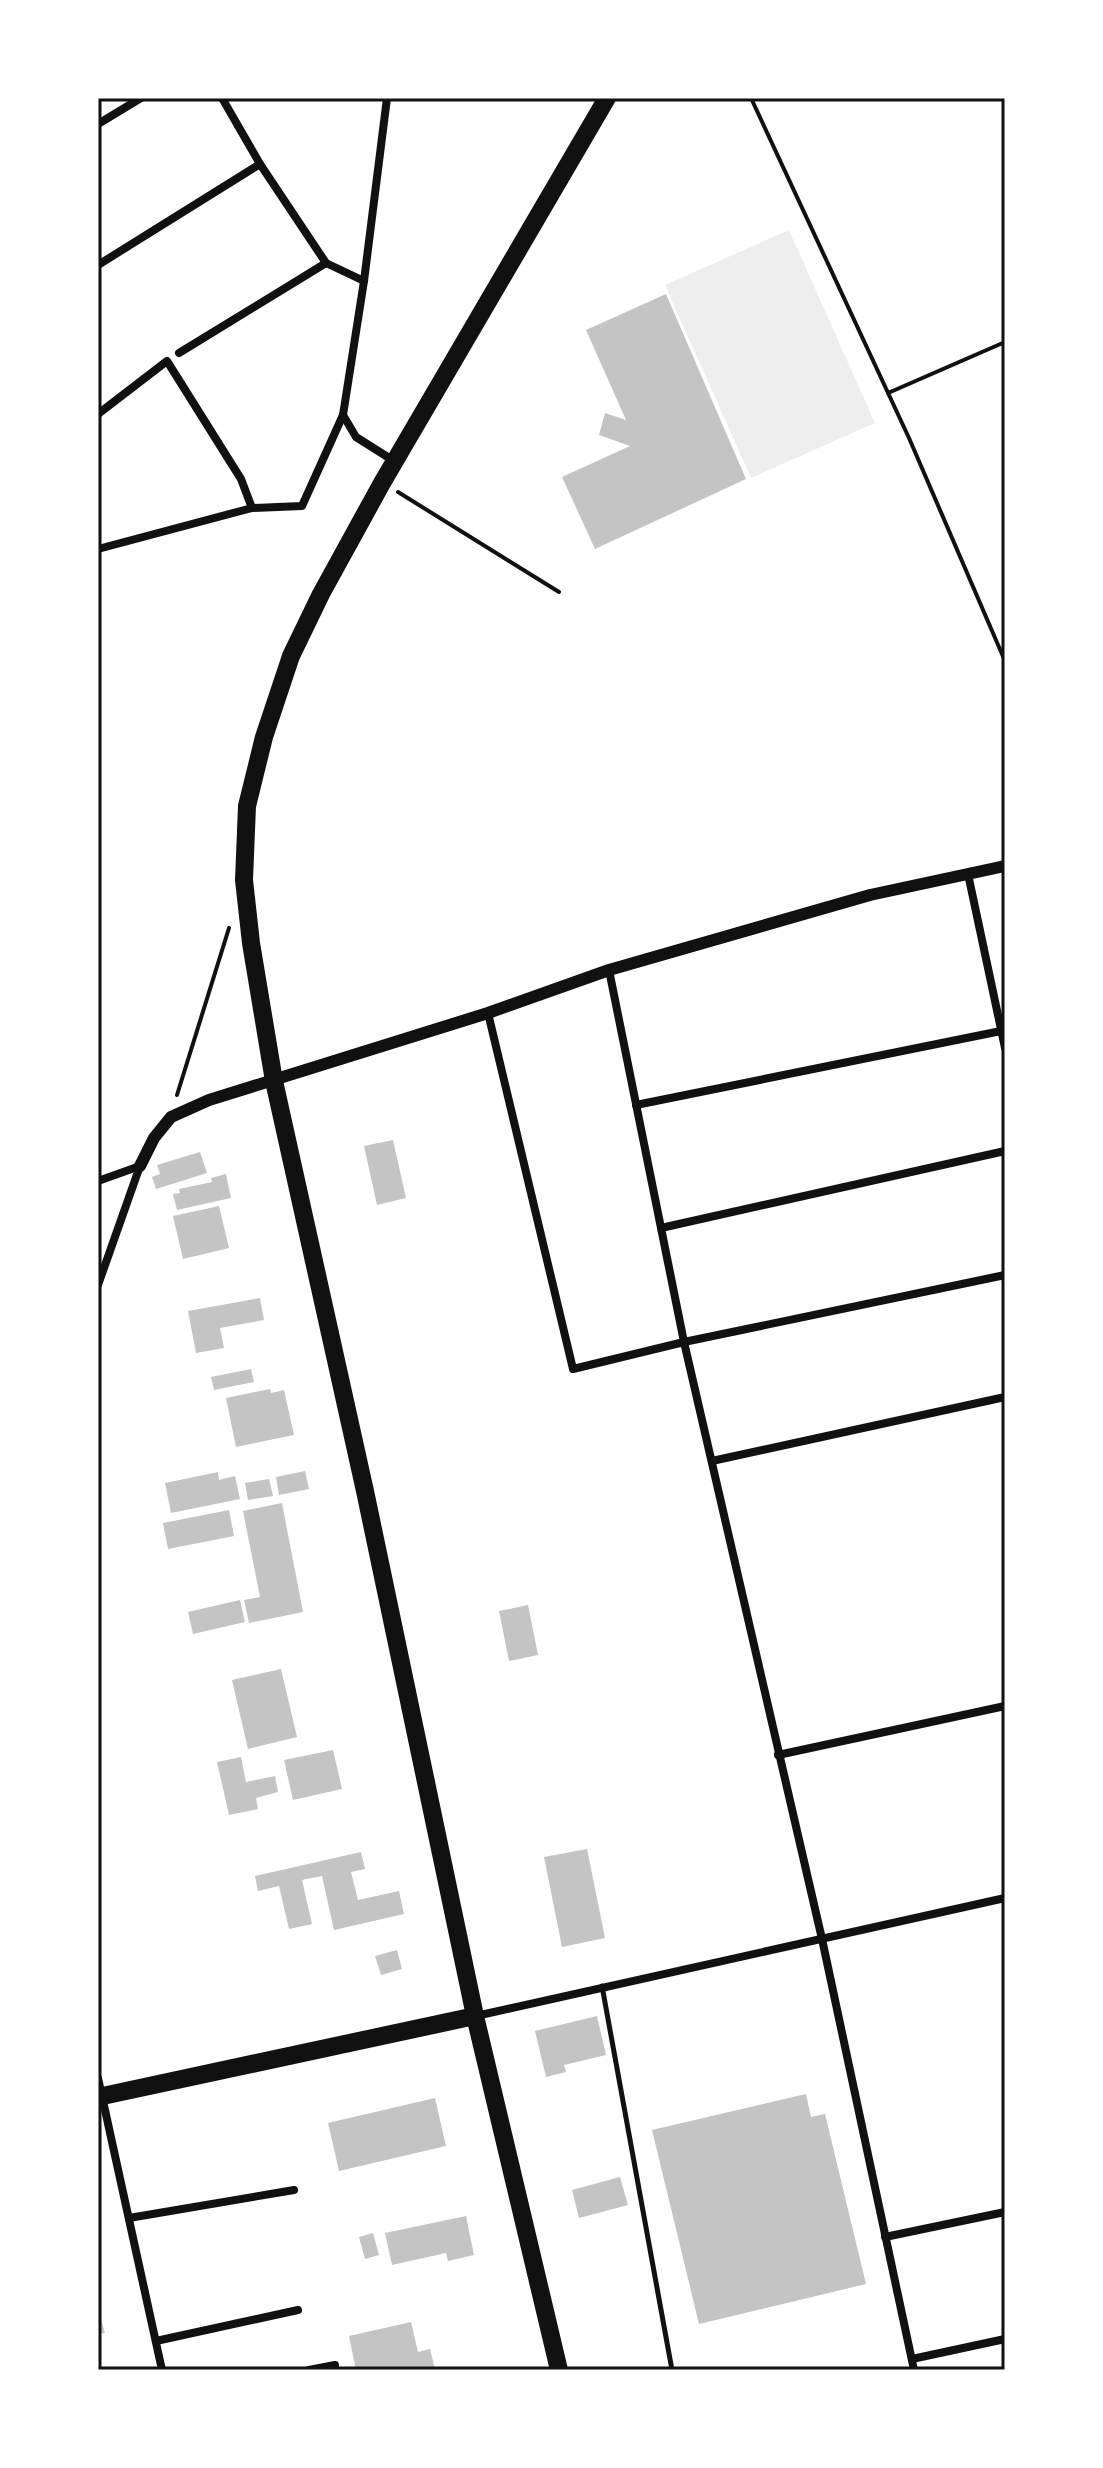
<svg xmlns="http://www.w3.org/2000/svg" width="1103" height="2468" viewBox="0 0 1103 2468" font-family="'Public Sans',sans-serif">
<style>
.green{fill:#eee}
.building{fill:#c4c4c4}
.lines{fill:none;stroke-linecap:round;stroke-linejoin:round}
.path{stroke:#111;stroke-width:4}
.service{stroke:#111;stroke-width:5}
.minor{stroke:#111;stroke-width:8}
.tertiary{stroke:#111;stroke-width:12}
.trunk{stroke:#111;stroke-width:18}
.neatline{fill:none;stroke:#111;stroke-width:3}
</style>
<rect width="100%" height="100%" fill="#fff"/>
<path class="green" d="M 789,230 L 875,423 L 751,478 L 665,285 Z"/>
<g class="building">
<path d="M 666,294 L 746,479 L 595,549 L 562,477 L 630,446 L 599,435 L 605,413 L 626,420 L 586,330 Z"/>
<path d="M 393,1140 L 406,1198 L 377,1205 L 364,1146 Z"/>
<path d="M 200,1152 L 207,1173 L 156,1189 L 152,1177 L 160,1174 L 157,1165 Z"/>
<path d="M 226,1174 L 231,1198 L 177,1210 L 173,1194 L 180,1193 L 179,1189 L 212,1182 L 211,1178 Z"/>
<path d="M 219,1206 L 229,1248 L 183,1259 L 173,1216 Z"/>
<path d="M 260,1298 L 264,1320 L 220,1328 L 224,1348 L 196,1353 L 188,1311 Z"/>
<path d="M 251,1369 L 254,1382 L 214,1390 L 211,1377 Z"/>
<path d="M 270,1389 L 271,1393 L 284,1390 L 294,1435 L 236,1447 L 226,1398 Z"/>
<path d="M 305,1471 L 309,1489 L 279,1495 L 276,1477 Z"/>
<path d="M 218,1472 L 219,1480 L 235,1476 L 240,1499 L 171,1513 L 165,1483 Z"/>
<path d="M 269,1479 L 273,1496 L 248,1500 L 245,1483 Z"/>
<path d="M 282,1503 L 303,1612 L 249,1623 L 244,1600 L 260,1597 L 243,1511 Z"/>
<path d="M 229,1510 L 234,1536 L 168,1549 L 163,1523 Z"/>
<path d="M 240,1600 L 245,1622 L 193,1634 L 188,1612 Z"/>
<path d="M 528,1605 L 538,1655 L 509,1661 L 499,1611 Z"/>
<path d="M 281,1669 L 297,1737 L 248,1749 L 232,1680 Z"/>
<path d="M 333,1750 L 342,1789 L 293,1800 L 284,1760 Z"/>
<path d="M 241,1757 L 246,1782 L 275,1776 L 278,1792 L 256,1798 L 258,1809 L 229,1815 L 217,1762 Z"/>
<path d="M 587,1849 L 605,1938 L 562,1947 L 544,1857 Z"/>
<path d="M 361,1852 L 365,1869 L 351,1872 L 358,1900 L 399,1891 L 404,1914 L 334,1930 L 322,1876 L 302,1880 L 312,1924 L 289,1929 L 279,1886 L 258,1891 L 255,1876 Z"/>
<path d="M 397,1950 L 402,1969 L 381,1975 L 375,1956 Z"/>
<path d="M 597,2016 L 606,2055 L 564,2065 L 566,2072 L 546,2077 L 535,2031 Z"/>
<path d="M 806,2094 L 811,2117 L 825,2114 L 866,2284 L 699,2324 L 652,2130 Z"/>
<path d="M 435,2098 L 446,2146 L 339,2171 L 328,2123 Z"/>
<path d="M 620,2177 L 628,2205 L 579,2218 L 572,2190 Z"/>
<path d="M 466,2216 L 474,2255 L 448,2261 L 446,2253 L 392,2265 L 385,2233 Z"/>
<path d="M 373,2233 L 379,2255 L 365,2259 L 359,2237 Z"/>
<path d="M 98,2309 L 105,2333 L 98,2334 Z"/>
<path d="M 411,2322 L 418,2352 L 430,2349 L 435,2369 L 356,2370 L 349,2336 Z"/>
</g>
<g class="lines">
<g class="path">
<path d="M 751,98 L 909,438 L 1005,661"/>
<path d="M 888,393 L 1005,342"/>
<path d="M 398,492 L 559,592"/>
<path d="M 177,1095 L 229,928"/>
</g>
<path class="service" d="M 602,1986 L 672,2370"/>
<g class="minor">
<path d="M 222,98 L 260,164 L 326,263 L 364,281"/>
<path d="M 387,98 L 364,281 L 343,415 L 356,437 L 394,461"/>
<path d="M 98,124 L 141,98"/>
<path d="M 98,265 L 260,164"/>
<path d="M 179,353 L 326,263"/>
<path d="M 98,414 L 167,361 L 241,479 L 252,508"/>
<path d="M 98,549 L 252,508 L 302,506 L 343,415"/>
<path d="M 968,874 L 1005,1048"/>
<path d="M 609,970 L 684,1342 L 822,1939 L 914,2370"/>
<path d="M 488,1013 L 573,1369 L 684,1342 L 1005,1275"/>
<path d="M 636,1105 L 1001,1031"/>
<path d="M 98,1181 L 140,1166"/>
<path d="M 661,1228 L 1005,1151"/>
<path d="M 98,1285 L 140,1166"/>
<path d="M 712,1461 L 1005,1397"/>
<path d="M 778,1755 L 1005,1706"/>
<path d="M 476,2016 L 1005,1898"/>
<path d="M 98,2078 L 162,2370"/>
<path d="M 129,2218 L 294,2190"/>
<path d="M 885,2237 L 1005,2212"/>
<path d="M 156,2341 L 298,2310"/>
<path d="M 912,2359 L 1005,2339"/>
<path d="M 309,2370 L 335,2365"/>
</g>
<path class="tertiary" d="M 140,1166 L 154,1138 L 171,1117 L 209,1100 L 488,1013 L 609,970 L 870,895 L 1005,866"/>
<g class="trunk">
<path d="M 98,2097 L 475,2016"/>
<path d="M 559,2370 L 475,2016 L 365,1491 L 274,1081 L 251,943 L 244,880 L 247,806 L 264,737 L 291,656 L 321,594 L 382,483 L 607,98"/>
</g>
</g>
<rect width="1103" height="2468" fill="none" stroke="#ffffff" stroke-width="200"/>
<rect x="100" y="100" width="903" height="2268" class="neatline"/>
</svg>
